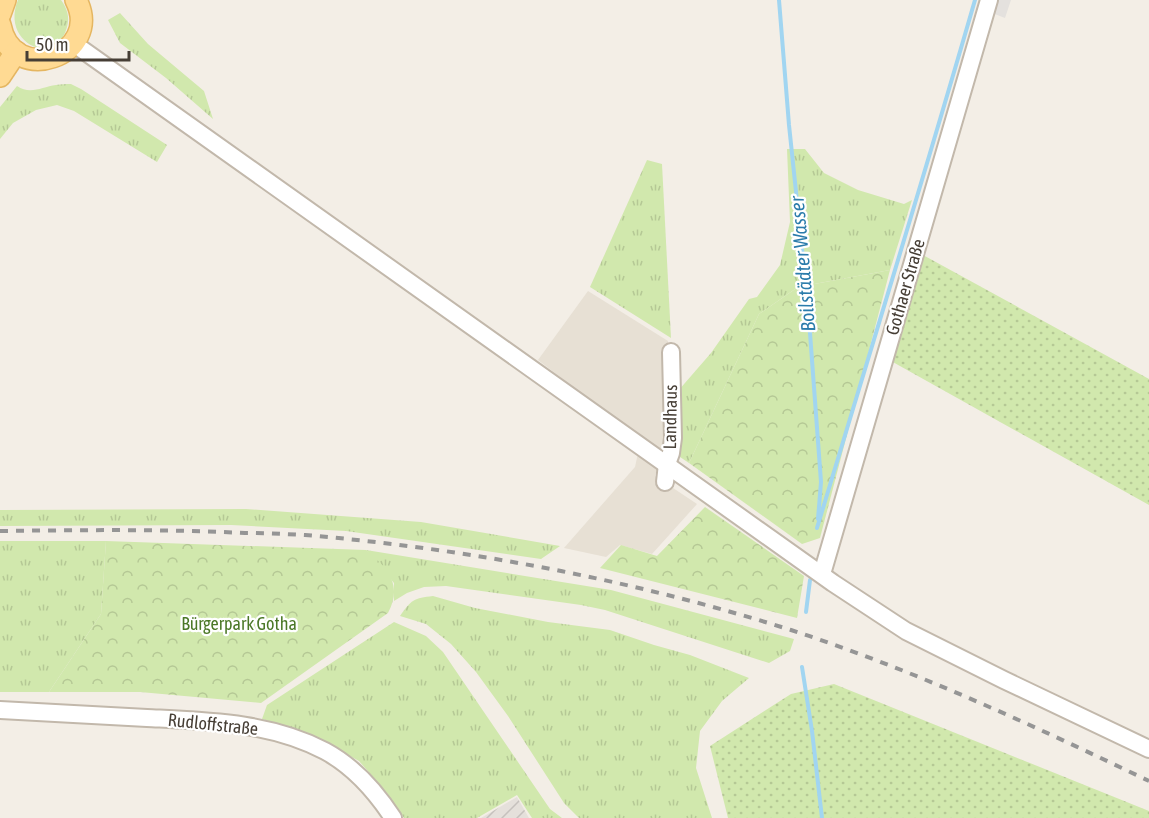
<svg xmlns="http://www.w3.org/2000/svg" width="1149" height="818" viewBox="0 0 1149 818" font-family="'Asap Condensed',sans-serif">
<style>
.residential{fill:#e7e0d4}
.industrial{fill:url(#industrial-furrows)}
.grass{fill:url(#grass-tufts)}
.forest{fill:url(#forest-crowns)}
.garden{fill:url(#garden-dots)}
.parking{fill:#e4e1de}
.lines{fill:none;stroke-linecap:round;stroke-linejoin:round}
.stream{stroke:#a1d5f1;stroke-width:4}
.minor-casing{stroke:#c2b8ab;stroke-width:20}
.major-casing{stroke:#e5b661;stroke-width:24}
.minor{stroke:#fff;stroke-width:16}
.major{stroke:#ffda93;stroke-width:21}
.rail{stroke:#959595;stroke-width:4;stroke-dasharray:8 8;stroke-linecap:butt}
.labels{text-anchor:middle;dominant-baseline:central;stroke-width:4.5;stroke-linejoin:round;paint-order:stroke}
.street-label{font-size:18px;fill:#463e35;stroke:#fff}
.park-label{font-size:18px;fill:#4b7827;stroke:#fff}
.water-label{font-size:20px;font-style:italic;fill:#2b7cab;stroke:#fff}
</style>
<defs>
<pattern id="industrial-furrows" width="10" height="10" patternUnits="userSpaceOnUse" patternTransform="scale(1.5)"><rect width="10" height="10" fill="#e5e0db"/><path d="M-1 1l2-2M0 10L10 0M9 11l2-2" fill="none" stroke="#c6c1bd"/></pattern>
<pattern id="grass-tufts" width="24" height="20" patternUnits="userSpaceOnUse" patternTransform="scale(1.5)"><rect width="24" height="20" fill="#d1e8ad"/><path d="M3 7l-1-3M5 7V3M7 7l1-3M15 17l-1-3M17 17v-4M19 17l1-3" fill="none" stroke="#b5c895"/></pattern>
<pattern id="forest-crowns" width="20" height="18" patternUnits="userSpaceOnUse" patternTransform="scale(1.5)"><rect width="20" height="18" fill="#d1e8ad"/><path d="M2 6a3 3 0 1 1 6 0M12 15a3 3 0 1 1 6 0" fill="none" stroke="#b5c895"/></pattern>
<pattern id="garden-dots" width="8" height="8" patternUnits="userSpaceOnUse" patternTransform="scale(1.5)"><rect width="8" height="8" fill="#d1e8ad"/><path d="M2 2h.1M6 6h.1" fill="none" stroke="#b5c895" stroke-width="1.8" stroke-linecap="round"/></pattern>
</defs>
<rect width="100%" height="100%" fill="#f3eee6"/>
<path class="residential" d="M 588,291 L 668,341 L 666,441 L 655,476 L 697,504 L 652,554 L 620,545 L 606,557 L 564,548 L 635,467 L 641,439 L 538,360 Z"/>
<path class="industrial" d="M 517,797 L 529,818 L 481,818 Z"/>
<g class="grass">
<path d="M 18,0 L 61,0 C 67,8 70,17 67,27 C 56,69 0,43 18,0 Z"/>
<path d="M 120,13 L 148,44 L 204,91 L 213,119 L 166,78 L 120,43 L 108,20 Z"/>
<path d="M 71,84 L 81,89 L 167,145 L 157,162 L 74,111 L 57,105 L 36,110 L 13,123 L 0,139 L 0,107 L 17,86 C 30,95 42,87 56,85 C 61,84 66,84 71,84 Z"/>
<path d="M 787,149 L 805,149 L 824,173 L 858,190 L 904,204 L 912,200 L 890,270 L 798,287 L 759,314 L 689,463 L 677,455 L 678,391 L 711,353 L 749,299 L 757,297 L 780,265 L 790,222 Z"/>
<path d="M 647,160 L 662,164 L 671,338 L 590,287 Z"/>
<path d="M 246,509 L 421,522 L 560,546 L 541,559 L 346,531 L 231,525 L 0,526 L 0,510 Z"/>
<path d="M 0,541 L 106,541 L 101,614 L 49,692 L 0,692 Z"/>
<path d="M 366,550 L 611,590 L 794,639 L 790,651 L 769,663 L 605,610 L 581,605 L 446,586 L 424,587 L 407,593 L 394,601 L 394,583 Z"/>
<path d="M 433,596 L 475,608 L 548,622 L 610,630 L 654,645 L 690,655 L 749,678 L 722,701 L 700,731 L 696,768 L 712,818 L 579,818 L 564,803 L 508,716 L 476,672 L 451,644 L 426,624 L 400,616 C 411,600 414,598 433,596 Z"/>
<path d="M 394,622 L 426,636 L 443,652 L 550,809 L 562,818 L 532,818 L 517,795 L 477,818 L 404,818 L 387,793 L 359,761 L 308,733 L 262,719 L 267,705 Z"/>
</g>
<g class="forest">
<path d="M 890,270 L 820,538 L 802,544 L 689,463 L 759,314 L 798,287 Z"/>
<path d="M 705,507 L 804,576 L 797,618 L 600,568 L 621,545 L 657,556 Z"/>
<path d="M 106,541 L 366,550 C 388,568 403,585 388,613 L 261,703 L 140,692 L 49,692 L 101,614 Z"/>
</g>
<g class="garden">
<path d="M 923,255 L 1149,379 L 1149,505 L 891,361 Z"/>
<path d="M 834,684 L 1149,811 L 1149,818 L 728,818 L 710,746 L 791,694 Z"/>
</g>
<path class="parking" d="M 996,0 L 1011,0 L 1005,18 L 992,13 Z"/>
<g class="lines">
<g class="stream">
<path d="M 779,0 L 789,125 L 808,306 L 821,482 L 818,519"/>
<path d="M 817,528 C 870,352 924,177 975,0"/>
<path d="M 806,612 L 810,580"/>
<path d="M 802,667 L 812,731 L 822,818"/>
</g>
<g class="minor-casing">
<g id="minor">
<path d="M 73,43 L 833,583 L 906,631 L 1004,680 L 1149,749"/>
<path d="M 665,482 L 667,464 L 671,453 L 673,438 L 671,352"/>
<path d="M 822,574 L 989,0"/>
<path d="M 0,710 C 49,713 98,715 147,718 C 207,721 270,722 325,751 C 353,766 376,792 393,818"/>
</g>
</g>
<g class="major-casing">
<g id="major">
<path d="M 0,14 L 5,0"/>
<path d="M 0,25 C 12,88 104,55 76,0"/>
<path d="M 0,76 L 16,52"/>
</g>
</g>
<use href="#minor" class="minor"/>
<use href="#major" class="major"/>
<path class="rail" d="M 0,531 C 82,530 164,529 245,533 C 265,533 285,534 305,535 C 470,549 633,580 791,630 C 914,670 1032,725 1149,781"/>
</g>
<g class="labels">
<g class="street-label">
<text transform="translate(905 287) rotate(-74)">Gothaer Straße</text>
<text transform="translate(670 417) rotate(-89)">Landhaus</text>
<text transform="translate(213 724) rotate(6)">Rudloffstraße</text>
</g>
<g class="park-label">
<text x="239" y="623">Bürgerpark Gotha</text>
</g>
<g class="water-label">
<text transform="translate(802 264) rotate(-95)">Boilstädter Wasser</text>
</g>
</g>
<path d="M27 51v9h102v-9" fill="none" stroke="#463e35" stroke-width="3"/>
<text x="36" y="51" font-size="18" fill="#463e35" stroke="#ffffff" stroke-width="4.5" paint-order="stroke">50 m</text>
</svg>
